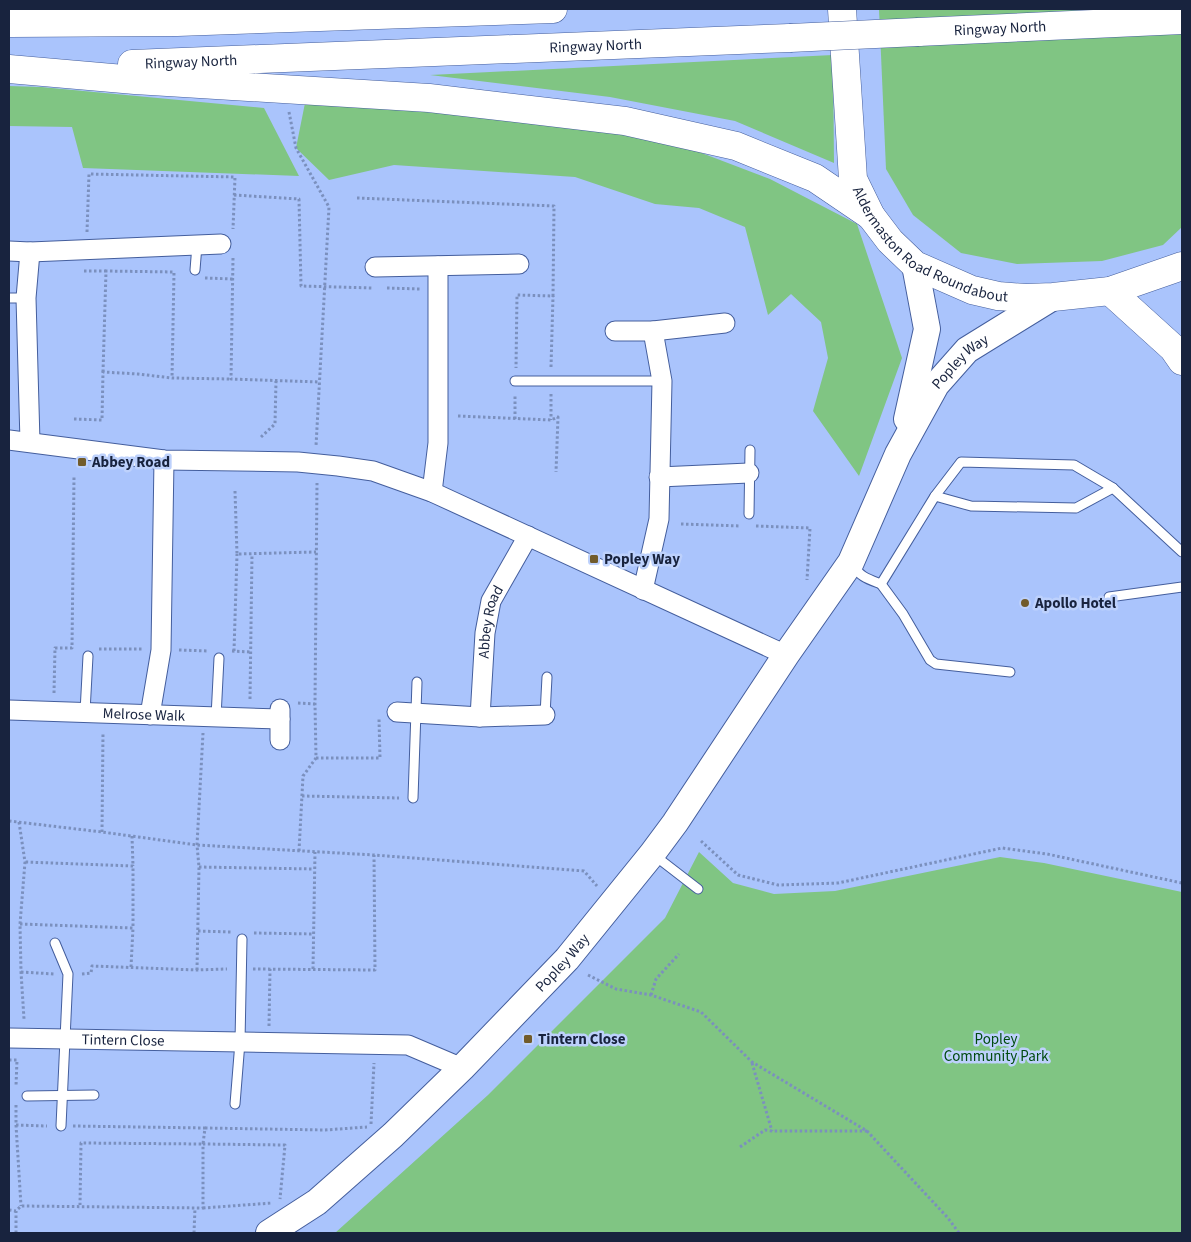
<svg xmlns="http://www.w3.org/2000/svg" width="1191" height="1242" viewBox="0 0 1191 1242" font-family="'Source Sans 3',sans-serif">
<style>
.green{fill:#80c583}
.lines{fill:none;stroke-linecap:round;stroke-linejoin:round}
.lane-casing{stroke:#445e9d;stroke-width:11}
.street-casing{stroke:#445e9d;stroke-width:21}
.secondary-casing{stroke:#445e9d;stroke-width:28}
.primary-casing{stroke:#445e9d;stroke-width:29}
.highway-casing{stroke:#445e9d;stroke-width:29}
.path{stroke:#7b90be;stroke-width:3;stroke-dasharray:2.5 2.5;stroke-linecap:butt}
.lane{stroke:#fff;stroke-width:9}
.street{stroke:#fff;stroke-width:19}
.secondary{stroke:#fff;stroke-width:26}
.primary{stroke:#fff;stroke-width:28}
.highway{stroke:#fff;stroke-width:28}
.highway-bridge-casing{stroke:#445e9d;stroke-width:29;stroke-linecap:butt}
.highway-bridge{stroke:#fff;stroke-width:28}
.poi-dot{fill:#715b2b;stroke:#bdd1fc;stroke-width:2}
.labels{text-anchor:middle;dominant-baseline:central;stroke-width:5;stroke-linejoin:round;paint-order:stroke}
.street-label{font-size:15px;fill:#18233e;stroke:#bdd1fc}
.poi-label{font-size:15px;font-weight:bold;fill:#18233e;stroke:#bdd1fc;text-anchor:start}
.park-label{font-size:15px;fill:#004b0e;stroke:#bdd1fc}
</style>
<rect width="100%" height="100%" fill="#aac4fc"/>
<g class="green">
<path d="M 879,9 L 1182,9 L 1182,227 L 1163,245 L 1102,261 L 1017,264 L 961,253 L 913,215 L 886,169 Z"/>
<path d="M 833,55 L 834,163 L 735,121 L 610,97 L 430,75 Z"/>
<path d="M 9,86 L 41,87 L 264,108 L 299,176 L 83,168 L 72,127 L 9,126 Z"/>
<path d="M 305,103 L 439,113 L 570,126 L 678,144 L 770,179 L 857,224 L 902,358 L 859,476 L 813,411 L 828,358 L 821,322 L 791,294 L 768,315 L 745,227 L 699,208 L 655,204 L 575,177 L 394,165 L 329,180 L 296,148 Z"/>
<path d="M 699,852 L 733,883 L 774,894 L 835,891 L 1000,857 L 1044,863 L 1182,892 L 1182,1233 L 335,1233 L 488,1095 L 665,918 Z"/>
</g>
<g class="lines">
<g class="lane-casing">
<g id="lane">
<path d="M 195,270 L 197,245"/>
<path d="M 9,298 L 26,298"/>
<path d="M 515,381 L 662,381"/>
<path d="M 935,496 L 971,506 L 1076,508 L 1113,488"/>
<path d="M 749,514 L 750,450"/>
<path d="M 853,565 C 860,577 868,579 881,584 L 935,496 L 961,462 L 1074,465 L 1113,488 L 1182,552"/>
<path d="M 881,584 L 903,614 L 930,660 L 936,664 L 1010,672"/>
<path d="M 1109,597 L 1182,587"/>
<path d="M 85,712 L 88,656"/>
<path d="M 545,715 L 547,677"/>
<path d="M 216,717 L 219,658"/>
<path d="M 413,798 L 417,682"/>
<path d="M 654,855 L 698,889"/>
<path d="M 55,943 L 68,974 L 61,1126"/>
<path d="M 27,1096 L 94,1095"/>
<path d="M 235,1104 L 240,1042 L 242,939"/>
</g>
</g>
<g class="street-casing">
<g id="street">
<path d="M 9,251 L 30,252 L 221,244"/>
<path d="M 30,252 L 26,298 L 30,442"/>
<path d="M 375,267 L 519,264"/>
<path d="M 615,331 L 653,331 L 725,323"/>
<path d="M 9,440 L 164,460 L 298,462 L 338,466 L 373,471 L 432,492 L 786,655"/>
<path d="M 659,477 L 749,473"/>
<path d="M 432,492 L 438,443 L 438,266"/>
<path d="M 643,590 L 659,519 L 662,381 L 653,331"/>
<path id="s1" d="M 9,710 L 280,719"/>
<path d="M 397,712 L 480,717 L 545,715"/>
<path d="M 150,715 L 161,650 L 164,460"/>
<path id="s2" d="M 480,717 L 485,633 L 491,601 L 528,536"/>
<path d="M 280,740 L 280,709"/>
<path id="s3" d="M 9,1038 L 408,1045 L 462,1068"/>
</g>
</g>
<g class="secondary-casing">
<g id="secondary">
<path d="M 907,419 L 927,329 L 915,265"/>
<path id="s4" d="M 269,1233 L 317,1202 L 393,1135 L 462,1068 L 567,959 L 652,854 L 675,823 L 786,655 L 851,562 L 898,454 L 936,385 L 967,350 L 1053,297"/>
</g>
</g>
<g class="primary-casing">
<g id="primary">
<path id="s5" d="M 842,9 L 853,179 L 871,216 L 890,241 L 915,265 L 972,290 L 998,296 L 1026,298 L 1053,297 L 1110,291 L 1182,266"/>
<path d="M 1110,291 L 1173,348 L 1182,361"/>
</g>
</g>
<g class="highway-casing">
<g id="highway">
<path d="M 9,23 L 177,22 L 553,9"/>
<path id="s6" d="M 918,32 L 1182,20"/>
<path id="s7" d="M 132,64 L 790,38"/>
<path d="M 9,69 L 135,80 L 429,98 L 625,121 L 736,146 L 815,178 L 871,216"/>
</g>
</g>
<g class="path">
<path d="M 289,112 L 296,148 L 329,207 L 316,446"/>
<path d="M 234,195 L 299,199 L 301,286 L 373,288"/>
<path d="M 357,198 L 554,206 L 553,296 L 517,295 L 516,368"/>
<path d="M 87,232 L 89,174 L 235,177 L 233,229"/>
<path d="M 233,258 L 231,379 L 320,382"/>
<path d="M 84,271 L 106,271"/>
<path d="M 205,278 L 233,279"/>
<path d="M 387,288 L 420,289"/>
<path d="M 551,367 L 553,296"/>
<path d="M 103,372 L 106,271 L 174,272 L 172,378"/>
<path d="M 551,394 L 551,420"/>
<path d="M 458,416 L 551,420 L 558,417 L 556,472"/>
<path d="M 74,419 L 102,420 L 103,372 L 138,374 L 172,378 L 231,379"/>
<path d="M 515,419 L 515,394"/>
<path d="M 261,437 L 275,424 L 276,381"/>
<path d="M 235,491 L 237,554 L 316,552"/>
<path d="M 681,524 L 740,526"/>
<path d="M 756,526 L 810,528 L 807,580"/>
<path d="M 99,649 L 143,649"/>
<path d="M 179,650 L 208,651"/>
<path d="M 232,651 L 251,652"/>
<path d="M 234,651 L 237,554"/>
<path d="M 54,693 L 55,648 L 72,648 L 74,476"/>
<path d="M 250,699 L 252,554"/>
<path d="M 298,703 L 315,704"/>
<path d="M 316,758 L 380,758 L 379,719"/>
<path d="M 302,796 L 399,798"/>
<path d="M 9,821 L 102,832 L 197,845 L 374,855 L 584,871 L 597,886"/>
<path d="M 19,822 L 25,862 L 20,924 L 21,972 L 24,1019"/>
<path d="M 102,832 L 103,732"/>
<path d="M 132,836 L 133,866"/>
<path d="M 701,841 L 738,875 L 778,885 L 838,883 L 1002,848 L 1047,854 L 1182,883"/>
<path d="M 299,851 L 303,776 L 316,758 L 315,704 L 317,483"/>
<path d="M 199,867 L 314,869"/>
<path d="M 20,924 L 133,928 L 133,866 L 25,862"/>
<path d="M 198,931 L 231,932"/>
<path d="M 254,933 L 314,934"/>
<path d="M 131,967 L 133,928"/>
<path d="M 253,969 L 375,970 L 374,855"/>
<path d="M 313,969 L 315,852"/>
<path d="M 197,970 L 199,867 L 197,845 L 203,733"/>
<path d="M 21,972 L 54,974"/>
<path d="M 82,974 L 91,973 L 92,966 L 197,970 L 227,969"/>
<path d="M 588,975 L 616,989 L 651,995 L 701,1012 L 752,1062 L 867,1131 L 948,1218 L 959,1233"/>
<path d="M 651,995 L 656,979 L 679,954"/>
<path d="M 269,1026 L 270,969"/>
<path d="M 9,1060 L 17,1060 L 16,1086"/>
<path d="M 752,1063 L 772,1131"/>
<path d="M 16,1105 L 16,1125 L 21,1206"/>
<path d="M 371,1124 L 374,1063"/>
<path d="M 16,1125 L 47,1126"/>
<path d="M 73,1126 L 205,1128 L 203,1144 L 81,1143 L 80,1205"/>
<path d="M 205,1128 L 325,1130 L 367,1127"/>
<path d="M 740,1147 L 765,1130 L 772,1131 L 867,1131"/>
<path d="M 203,1208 L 272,1203"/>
<path d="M 9,1210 L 16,1211 L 21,1206 L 203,1208 L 203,1144 L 285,1145 L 280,1199"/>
<path d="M 16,1233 L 16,1211"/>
<path d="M 194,1233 L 195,1208"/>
</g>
<use href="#lane" class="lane"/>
<use href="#street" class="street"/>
<use href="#secondary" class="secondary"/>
<use href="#primary" class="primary"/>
<use href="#highway" class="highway"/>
<g class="highway-bridge-casing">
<path id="highway-bridge" d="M 790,38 L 918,32"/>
</g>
<use href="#highway-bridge" class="highway-bridge"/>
</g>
<g class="poi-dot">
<rect x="77" y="457" width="10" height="10" rx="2.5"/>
<rect x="589" y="554" width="10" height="10" rx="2.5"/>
<circle cx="1025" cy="603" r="5"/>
<rect x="523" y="1034" width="10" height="10" rx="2.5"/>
</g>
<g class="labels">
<g class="street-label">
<text stroke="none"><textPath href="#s6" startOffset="82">Ringway North</textPath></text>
<text stroke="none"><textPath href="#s7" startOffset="464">Ringway North</textPath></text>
<text stroke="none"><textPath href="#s7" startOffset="59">Ringway North</textPath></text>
<text stroke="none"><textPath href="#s5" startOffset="278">Aldermaston Road Roundabout</textPath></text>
<text stroke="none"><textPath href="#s4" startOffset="1125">Popley Way</textPath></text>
<text stroke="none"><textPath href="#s2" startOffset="96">Abbey Road</textPath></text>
<text stroke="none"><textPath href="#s1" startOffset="135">Melrose Walk</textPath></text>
<text stroke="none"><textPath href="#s4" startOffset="400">Popley Way</textPath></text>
<text stroke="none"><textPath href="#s3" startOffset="114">Tintern Close</textPath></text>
</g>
<g class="poi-label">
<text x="92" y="462">Abbey Road</text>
<text x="604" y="559">Popley Way</text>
<text x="1035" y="603">Apollo Hotel</text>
<text x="538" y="1039">Tintern Close</text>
</g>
<g class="park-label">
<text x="996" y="1039">Popley<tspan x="996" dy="17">Community Park</tspan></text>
</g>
</g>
<rect width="1191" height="1242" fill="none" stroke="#18233e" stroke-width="20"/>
</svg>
